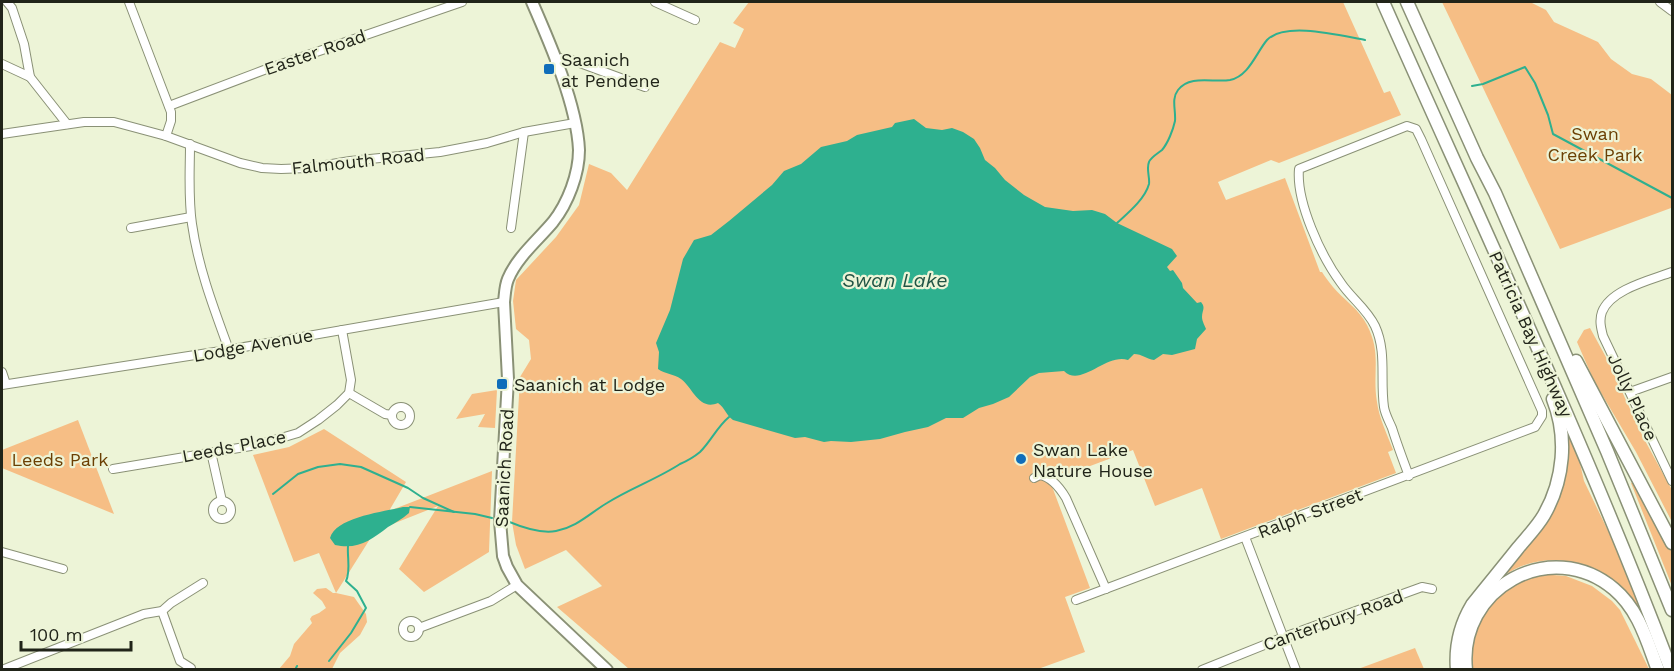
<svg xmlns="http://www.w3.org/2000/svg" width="1674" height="671" viewBox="0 0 1674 671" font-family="'Work Sans',sans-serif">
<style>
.green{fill:#f6be85}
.water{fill:#2eb08f}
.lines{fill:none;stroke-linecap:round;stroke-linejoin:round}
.stream{stroke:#2eb08f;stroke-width:2}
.minor-casing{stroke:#8a9176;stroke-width:10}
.major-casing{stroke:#8a9176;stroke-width:14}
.highway-casing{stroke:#8a9176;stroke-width:15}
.minor{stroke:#fff;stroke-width:8}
.major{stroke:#fff;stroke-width:10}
.highway{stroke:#fff;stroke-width:12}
.poi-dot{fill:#106dba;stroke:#edf4d7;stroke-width:2}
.labels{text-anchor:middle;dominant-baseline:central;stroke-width:4.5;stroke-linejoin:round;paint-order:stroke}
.street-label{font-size:18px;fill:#212419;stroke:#edf4d7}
.poi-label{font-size:18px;fill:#212419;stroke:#edf4d7;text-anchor:start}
.park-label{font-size:18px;fill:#6b3f03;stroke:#edf4d7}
.water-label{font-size:20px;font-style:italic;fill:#215445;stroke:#edf4d7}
</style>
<rect width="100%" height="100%" fill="#edf4d7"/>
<g class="green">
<path d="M 749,2 L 1343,2 L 1384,93 L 1390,91 L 1401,115 L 1279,163 L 1271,160 L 1218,182 L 1226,200 L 1285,178 L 1320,272 L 1322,272 C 1325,277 1329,282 1333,287 C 1344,300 1359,309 1367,325 C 1382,354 1372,372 1377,402 C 1379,418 1387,434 1393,450 L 1388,452 L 1396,473 L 1221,539 L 1202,488 L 1155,506 L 1133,450 L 1050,481 L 1090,588 L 1065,597 L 1085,652 L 1038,669 L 629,669 L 557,607 L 602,586 L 566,550 L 525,569 L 516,545 L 512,522 L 520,377 L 531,359 L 529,340 L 516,329 L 513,301 L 516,280 L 556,237 L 579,205 L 589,164 L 611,173 L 627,190 L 720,42 L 735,48 L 744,29 L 733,23 Z"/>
<path d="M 1442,2 L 1530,2 L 1546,10 L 1554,22 L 1598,42 L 1611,59 L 1632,74 L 1651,79 L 1672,95 L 1672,210 L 1671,208 L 1560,249 Z"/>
<path d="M 1590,328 L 1607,359 L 1643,437 L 1672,490 L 1672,522 L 1636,452 L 1594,381 L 1577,342 L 1584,330 Z"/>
<path d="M 497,390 L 495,428 L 478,427 L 485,414 L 456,419 L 472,394 Z"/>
<path d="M 78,420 L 114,514 L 2,468 L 2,450 Z"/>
<path d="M 324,429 L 406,482 L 389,511 L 492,471 L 489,552 L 424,592 L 399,569 L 438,506 L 375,531 L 336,593 L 354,597 L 366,614 L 367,622 L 360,635 L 340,653 L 332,669 L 279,669 L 290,656 L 294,644 L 312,623 L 310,619 L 312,616 L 319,613 L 326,608 L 322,601 L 313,593 L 317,589 L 326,588 L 333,593 L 336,593 L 319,553 L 294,562 L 253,455 L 289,447 Z"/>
<path d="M 1567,430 L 1579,459 L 1584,481 L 1611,537 L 1640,608 L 1639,609 C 1614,568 1559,547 1515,569 C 1505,574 1497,581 1488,588 L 1546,515 Z"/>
<path d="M 1635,481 L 1672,552 L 1672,586 L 1631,483 Z"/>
<path d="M 1540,574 L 1566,576 L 1592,586 L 1612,601 L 1620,610 L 1649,669 L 1472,670 L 1470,643 L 1483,610 L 1513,581 Z"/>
<path d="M 1415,648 L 1424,669 L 1358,669 Z"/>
</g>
<g class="water">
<path d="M 914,119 L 926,128 L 942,130 L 952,128 L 963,132 L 974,139 L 980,148 L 985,160 L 995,168 L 1005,180 L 1024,195 L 1045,207 L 1073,211 L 1092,210 L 1105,214 L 1117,223 L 1172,249 L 1177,256 L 1167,267 L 1170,271 L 1173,270 L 1182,283 L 1183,288 L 1197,303 L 1201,302 C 1206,308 1202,310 1202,317 C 1202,321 1205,326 1206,329 L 1197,339 L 1195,349 L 1172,355 L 1163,354 L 1154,360 C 1147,359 1142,354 1134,354 L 1128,360 C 1106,353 1081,388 1064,371 L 1039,373 L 1030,377 L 1009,397 L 993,404 L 979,408 L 963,418 L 946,418 L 928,427 L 905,432 L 880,439 L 851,442 L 831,441 L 824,442 L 805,437 L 795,438 L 733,420 C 726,415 725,408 718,403 C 699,411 693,388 681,379 C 674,374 665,374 658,369 L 659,352 L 656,343 L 670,310 L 683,259 L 694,240 L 711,235 L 729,221 L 772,185 L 784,171 L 801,164 L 821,147 L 847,141 L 857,135 L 892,127 L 895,123 Z"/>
<path d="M 403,507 L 410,507 L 409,513 C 402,519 395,523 388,527 C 371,540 358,550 335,545 L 330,538 C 336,517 383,512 403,507 Z"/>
</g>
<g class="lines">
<g class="stream">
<path d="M 1472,86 L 1483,84 L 1525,67 L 1535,83 L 1548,115 L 1553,134 L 1672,198"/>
<path d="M 1117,223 C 1128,213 1145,199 1149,184 C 1150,177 1146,169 1149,162 C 1151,157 1157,154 1162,150 C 1168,143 1173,130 1175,121 C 1176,110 1171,99 1178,90 C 1190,74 1214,83 1230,80 C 1249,76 1256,53 1267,40 C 1285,21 1342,36 1365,40"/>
<path d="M 273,494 L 298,474 L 318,467 L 340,464 L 361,467 L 408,488 L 423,498 L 454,512"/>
<path d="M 410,507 L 475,514 L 492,518"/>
<path d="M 507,521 C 521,527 540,534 556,531 C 577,527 590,513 607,503 C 631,488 657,479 680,464 C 687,461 694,457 700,452 C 711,441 717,427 729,417"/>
<path d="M 329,661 L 351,633 L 366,608 L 357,591 L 346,581 C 351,571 347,557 348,546"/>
<path d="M 295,670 L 297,666"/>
</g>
<g class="minor-casing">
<g id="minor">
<path d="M 7,2 L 12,8 L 24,44 L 30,77 L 67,124"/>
<path d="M 129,2 L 171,112 L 171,121 L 166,136"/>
<path d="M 655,2 L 695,20"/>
<path d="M 1660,2 L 1672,11"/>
<path d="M 555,61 L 562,58 L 569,59 L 645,87"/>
<path d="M 2,64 L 30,77"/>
<path d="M 169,106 L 264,70 L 462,2"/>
<path d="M 2,134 L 84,122 L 114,122 L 166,136 L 240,163 L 262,168 L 281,169 L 308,168 L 350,161 L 440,152 L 487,143 L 524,132 L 575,123"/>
<path d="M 190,144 C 190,170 188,197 192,224 C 198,267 214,309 229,350"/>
<path d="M 131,228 L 191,217"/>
<path d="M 511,228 L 524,132"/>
<path d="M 1672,272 C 1651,280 1611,289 1602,312 C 1599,320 1601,328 1603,336 L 1672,481"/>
<path d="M 2,372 L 6,384"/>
<path d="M 2,385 L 221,351 L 504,302"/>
<path d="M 1630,392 L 1672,377"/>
<path d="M 349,393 L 385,414 L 392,415"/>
<circle cx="401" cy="416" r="9"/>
<path d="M 211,452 L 222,501"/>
<path d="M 113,469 L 257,445 L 298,433 L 318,420 L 337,405 L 349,393 L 351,380 L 342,330"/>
<path d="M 1034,478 L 1040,475 C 1051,477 1060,488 1066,498 L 1106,589"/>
<circle cx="222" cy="510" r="9"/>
<path d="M 1245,537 L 1296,670"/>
<path d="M 2,552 L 63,569"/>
<path d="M 1076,600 L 1535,427 L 1542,416 L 1542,411 L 1421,139 L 1416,129 L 1407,126 L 1299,169 C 1296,202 1321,256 1341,283 C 1351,298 1367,309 1375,326 C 1387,352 1380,379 1384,407 C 1385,414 1389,421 1392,428 C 1397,444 1403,460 1409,476"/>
<path d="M 162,611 L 180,661 L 191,668 L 191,670"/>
<circle cx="411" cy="629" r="8"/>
<path d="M 419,628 L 491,601 L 517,585"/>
<path d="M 2,670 L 144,614 L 162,611 L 171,603 L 203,583"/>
<path d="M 1202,670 L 1284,637 L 1422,587 L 1432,589"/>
</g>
</g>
<g class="major-casing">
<path id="major" d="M 532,2 C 550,43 577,105 579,150 C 579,174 568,203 553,222 C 538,240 517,257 508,279 C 505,286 505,294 504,302 L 508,379 L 500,521 L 503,556 L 507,567 L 517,585 L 607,670"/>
</g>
<g class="highway-casing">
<g id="highway">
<path d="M 1383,2 C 1481,223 1585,443 1671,670"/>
<path d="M 1407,2 L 1477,158 L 1495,193 L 1607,451 L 1672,610"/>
<path d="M 1576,361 L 1672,543"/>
<path d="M 1457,670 C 1455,646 1460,625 1472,605 C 1487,586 1503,567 1518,548 C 1527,537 1537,527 1544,515 C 1564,480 1568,437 1553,399"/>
<path d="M 1466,670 C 1457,588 1551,536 1614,589 C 1639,610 1647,641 1658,670"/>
</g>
</g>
<use href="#minor" class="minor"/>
<use href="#major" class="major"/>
<use href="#highway" class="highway"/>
</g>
<g class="poi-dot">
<rect x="543" y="63" width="12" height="12" rx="3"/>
<rect x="496" y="378" width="12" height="12" rx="3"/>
<circle cx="1021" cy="459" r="6"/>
</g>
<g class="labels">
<g class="street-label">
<text transform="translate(315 52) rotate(-19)">Easter Road</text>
<text transform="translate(358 161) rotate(-6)">Falmouth Road</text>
<text transform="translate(1531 334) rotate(66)">Patricia Bay Highway</text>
<text transform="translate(253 345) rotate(-10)">Lodge Avenue</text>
<text transform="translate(1633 397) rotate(65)">Jolly Place</text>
<text transform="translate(234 446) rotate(-11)">Leeds Place</text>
<text transform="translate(504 468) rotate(-87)">Saanich Road</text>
<text transform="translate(1310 513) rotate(-21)">Ralph Street</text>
<text transform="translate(1333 620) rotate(-20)">Canterbury Road</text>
</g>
<g class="poi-label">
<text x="561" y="59">Saanich<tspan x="561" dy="21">at Pendene</tspan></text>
<text x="514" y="384">Saanich at Lodge</text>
<text x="1033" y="449">Swan Lake<tspan x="1033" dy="21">Nature House</tspan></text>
</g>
<g class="park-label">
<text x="1595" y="133">Swan<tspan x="1595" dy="21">Creek Park</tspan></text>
<text x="60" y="459">Leeds Park</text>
</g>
<g class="water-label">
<text x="895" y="280">Swan Lake</text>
</g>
</g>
<rect width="1674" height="671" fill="none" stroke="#212419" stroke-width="6"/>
<path d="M21 641v9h110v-9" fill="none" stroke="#212419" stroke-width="3"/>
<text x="30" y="641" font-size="18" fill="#212419" stroke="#edf4d7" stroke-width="4.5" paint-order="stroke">100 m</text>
</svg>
